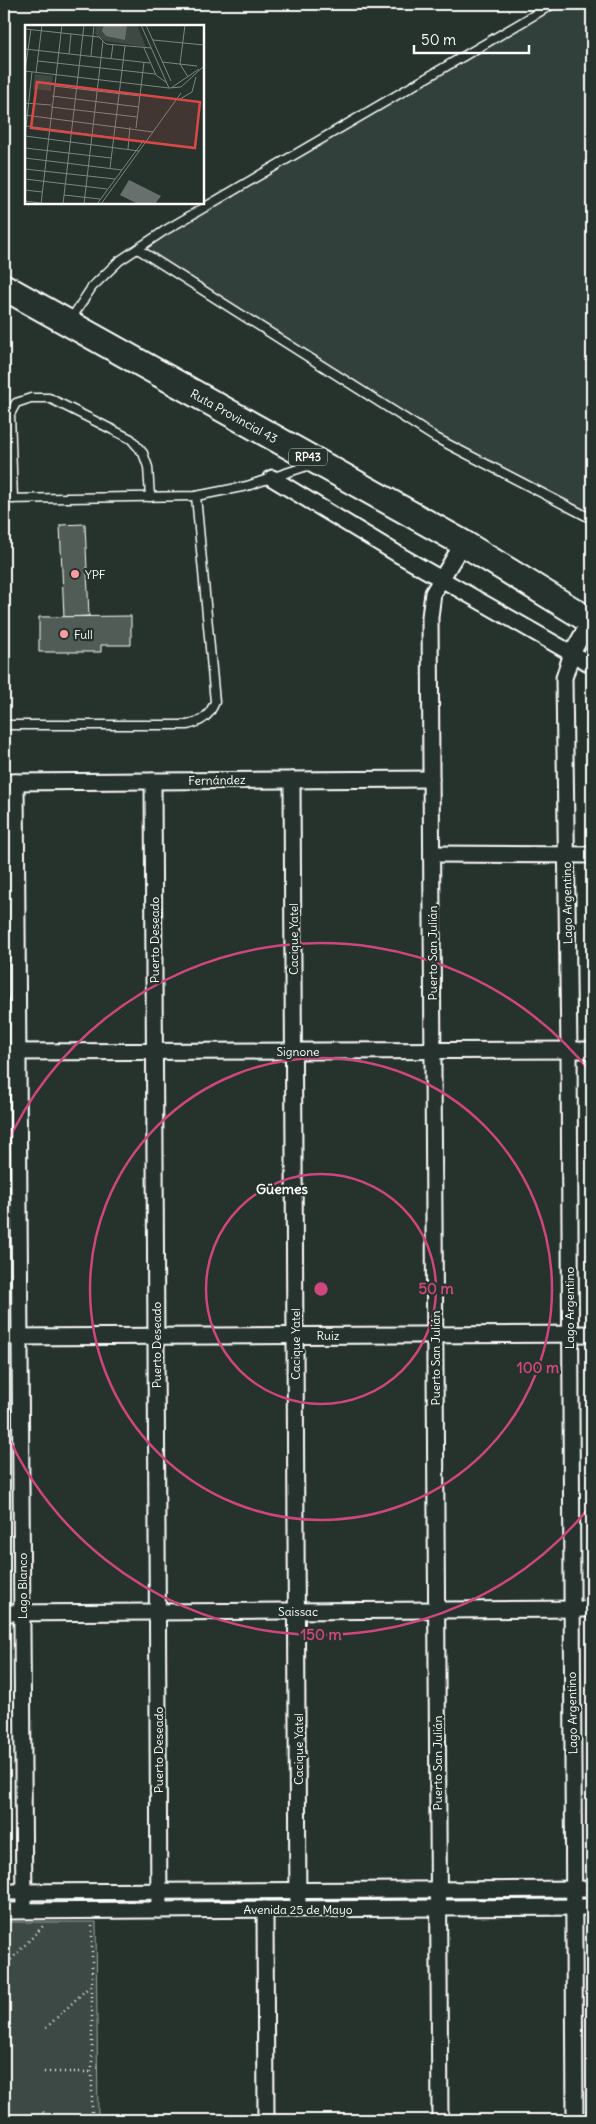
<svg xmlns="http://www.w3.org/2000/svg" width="596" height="2124" viewBox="0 0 596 2124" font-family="Delius,sans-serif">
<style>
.built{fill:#333f3a}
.green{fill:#3e4944;stroke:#9ea4a2}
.building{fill:#515c57;stroke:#fff}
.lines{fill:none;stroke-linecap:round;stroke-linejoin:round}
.service-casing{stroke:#fff;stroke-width:11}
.minor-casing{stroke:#fff;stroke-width:19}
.primary-casing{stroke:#fff;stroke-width:29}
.path{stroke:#fff;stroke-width:2.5;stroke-dasharray:1 4;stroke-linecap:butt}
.service{stroke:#26332d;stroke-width:8}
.minor{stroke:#26332d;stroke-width:15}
.primary{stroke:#26332d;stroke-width:25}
.ring{fill:none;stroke:#ce467c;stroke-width:2.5}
.poi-dot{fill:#ff9aa2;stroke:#26332d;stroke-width:2}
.labels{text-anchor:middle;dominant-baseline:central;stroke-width:4.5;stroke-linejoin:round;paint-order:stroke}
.shield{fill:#26332d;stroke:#bec2c0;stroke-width:1}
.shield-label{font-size:11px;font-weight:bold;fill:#fff}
.street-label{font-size:12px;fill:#fff;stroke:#26332d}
.poi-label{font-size:12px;fill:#fff;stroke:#26332d;text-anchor:start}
.neighbourhood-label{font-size:14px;font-weight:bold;fill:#fff;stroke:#26332d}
.inset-road{fill:none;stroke:#7d8581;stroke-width:1}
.view{fill:#dc4848;fill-opacity:0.15;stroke:#dc4848;stroke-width:2.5}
.inset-edge{fill:none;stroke:#fff;stroke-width:2.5}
.centre{fill:#ce467c;stroke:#26332d;stroke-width:2.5}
.ring-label{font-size:15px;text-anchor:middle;font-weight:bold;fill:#ce467c;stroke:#26332d;stroke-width:4.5;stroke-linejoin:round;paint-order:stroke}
</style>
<rect width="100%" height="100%" fill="#26332d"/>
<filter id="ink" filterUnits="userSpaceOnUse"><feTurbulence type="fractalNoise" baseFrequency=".02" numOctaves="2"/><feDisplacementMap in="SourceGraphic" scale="10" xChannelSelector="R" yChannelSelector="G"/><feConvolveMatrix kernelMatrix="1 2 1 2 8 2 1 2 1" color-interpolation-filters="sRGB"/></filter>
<g filter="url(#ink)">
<path class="built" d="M 553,4 L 592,4 L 592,519 L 436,438 L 138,249 Z"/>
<path class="green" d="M 4,1922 L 96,1922 L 98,2120 L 4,2120 Z"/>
<g class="building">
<path d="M 85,524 L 89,616 L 64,617 L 60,525 Z"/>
<path d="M 131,616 L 131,645 L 101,645 L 101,652 L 39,652 L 39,617 Z"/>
</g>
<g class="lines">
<g class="service-casing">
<g id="service">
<path d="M 138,249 L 436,438 L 592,519"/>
<path d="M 71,319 L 92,287 L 119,261 L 164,231 L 553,4"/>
<path d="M 4,499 L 196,496 L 247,486 L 310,465"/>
<path d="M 13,499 L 10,414 L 16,403 L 31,398 L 49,398 L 131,439 L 143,453 L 148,467 L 150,497"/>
<path d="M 4,725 L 187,725 C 202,722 209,716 215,702 L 196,496"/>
</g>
</g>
<g class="minor-casing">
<g id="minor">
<path d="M 272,478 L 401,556 L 592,665"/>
<path d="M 292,780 L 298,1909"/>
<path d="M 153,781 L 159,1910"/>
<path d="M 4,782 L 431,779"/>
<path d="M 16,782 L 24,1910"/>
<path d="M 432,854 L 592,855"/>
<path d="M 4,1052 L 592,1050"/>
<path d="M 4,1337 L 592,1334"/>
<path d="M 4,1613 L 592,1609"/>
<path d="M 4,1892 L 592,1889"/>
<path d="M 265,1909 L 266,2120"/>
<path d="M 4,1911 L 592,1907"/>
<path d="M 440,2120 L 430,617 L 433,593 L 463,543"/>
<path d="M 575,2120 L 569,1050 L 564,678 L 572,653 L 590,621"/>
</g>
</g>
<g class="primary-casing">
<path id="primary" d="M 4,287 L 463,543 L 592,622"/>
</g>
<g class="path">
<path d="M 92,1926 L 92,2120"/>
<path d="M 4,1967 L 43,1926"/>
<path d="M 46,2028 L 92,1984"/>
<path d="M 44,2072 L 92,2072"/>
<path d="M 43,2112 L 51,2120"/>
</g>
<use href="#service" class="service"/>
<use href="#minor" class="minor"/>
<use href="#primary" class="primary"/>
</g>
</g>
<g class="ring">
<circle cx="321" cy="1289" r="115"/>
<circle cx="321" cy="1289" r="231"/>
<path d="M592 1504A346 346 0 0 1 5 1430M5 1148A346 346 0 0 1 592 1074"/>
</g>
<g class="poi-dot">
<circle cx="75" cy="574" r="5"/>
<circle cx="64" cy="634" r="5"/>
</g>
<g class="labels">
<rect class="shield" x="289" y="448.5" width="38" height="17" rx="4"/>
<g class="shield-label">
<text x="308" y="457">RP43</text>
</g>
<g class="street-label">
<text transform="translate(234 416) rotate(29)">Ruta Provincial 43</text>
<text transform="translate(217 780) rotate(-1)">Fernández</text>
<text transform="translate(567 903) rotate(-91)">Lago Argentino</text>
<text transform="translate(293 939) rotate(-90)">Cacique Yatel</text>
<text transform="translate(154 940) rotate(-90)">Puerto Deseado</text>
<text transform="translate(432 953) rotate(-90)">Puerto San Julián</text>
<text x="298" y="1051">Signone</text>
<text transform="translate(569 1308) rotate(-90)">Lago Argentino</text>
<text x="328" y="1335">Ruiz</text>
<text transform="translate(295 1344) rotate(-90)">Cacique Yatel</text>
<text transform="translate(156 1345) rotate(-90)">Puerto Deseado</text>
<text transform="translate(435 1358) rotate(-90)">Puerto San Julián</text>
<text transform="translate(22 1586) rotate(-90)">Lago Blanco</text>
<text x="298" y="1611">Saissac</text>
<text transform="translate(572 1713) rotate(-91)">Lago Argentino</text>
<text transform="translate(298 1749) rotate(-90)">Cacique Yatel</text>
<text transform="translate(158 1750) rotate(-90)">Puerto Deseado</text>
<text transform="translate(437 1763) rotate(-90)">Puerto San Julián</text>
<text x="298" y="1909">Avenida 25 de Mayo</text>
</g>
<g class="poi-label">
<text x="85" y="574">YPF</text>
<text x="74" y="634">Full</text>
</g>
<g class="neighbourhood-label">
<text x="282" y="1189">Güemes</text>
</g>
</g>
<g transform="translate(25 25)">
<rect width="179" height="179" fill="#26332d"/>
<path d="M 71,0 L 112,0 L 121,22 L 80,16 L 70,9 ZM 10,49 L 28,51 L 26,66 L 8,64 Z" fill="#3e4944"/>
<path d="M 79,0 L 102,0 L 100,15 L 81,11 L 77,6 ZM 104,155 L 136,171 L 130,179 L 113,179 L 95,170 Z" fill="#67706c"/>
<path class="inset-road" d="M 116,0 L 144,63 L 156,62 L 179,41M 121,0 L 146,56M 160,0 L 155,39 L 163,52M 0,4 L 74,12 L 81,19 L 126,23M 128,15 L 179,20M 119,23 L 131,50 L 142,58M 0,24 L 125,38M 44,29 L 46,9M 66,31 L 69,0M 86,34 L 88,19M 13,36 L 130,49M 137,37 L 172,41M 0,46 L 144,63M 0,46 L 6,4M 11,48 L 17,0M 29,61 L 115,71M 146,63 L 174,44M 27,71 L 114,82M 155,74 L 167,67 L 171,52M 0,78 L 26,80M 26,82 L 112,92M 0,90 L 128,107M 1,101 L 122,117M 111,103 L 119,37M 0,111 L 114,126M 0,111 L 7,47M 0,123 L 86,133M 103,124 L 105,102M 0,133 L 97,145M 85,143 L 100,21M 0,144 L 90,154M 0,154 L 82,164M 0,165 L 17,167M 39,170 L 75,174M 0,176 L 23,179M 16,179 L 37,0M 38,179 L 59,0M 59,179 L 78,16M 72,179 L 119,115M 76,179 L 156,68"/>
<path class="view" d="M 12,57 L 175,77 L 170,123 L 6,103 Z"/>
<rect width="179" height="179" class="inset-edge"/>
</g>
<circle cx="321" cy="1289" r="8" class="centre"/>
<g class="ring-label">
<text x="436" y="1294">50 m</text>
<text x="538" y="1373">100 m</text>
<text x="321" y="1640">150 m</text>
</g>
<rect width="596" height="2124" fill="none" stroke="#26332d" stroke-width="20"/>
<rect x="10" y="10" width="576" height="2104" fill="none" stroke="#fff" stroke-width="2" filter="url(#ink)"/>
<path d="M414 45v8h115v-8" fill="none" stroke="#ffffff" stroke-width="2.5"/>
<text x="421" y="45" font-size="15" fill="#ffffff" stroke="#26332d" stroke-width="4" paint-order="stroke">50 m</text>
</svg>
